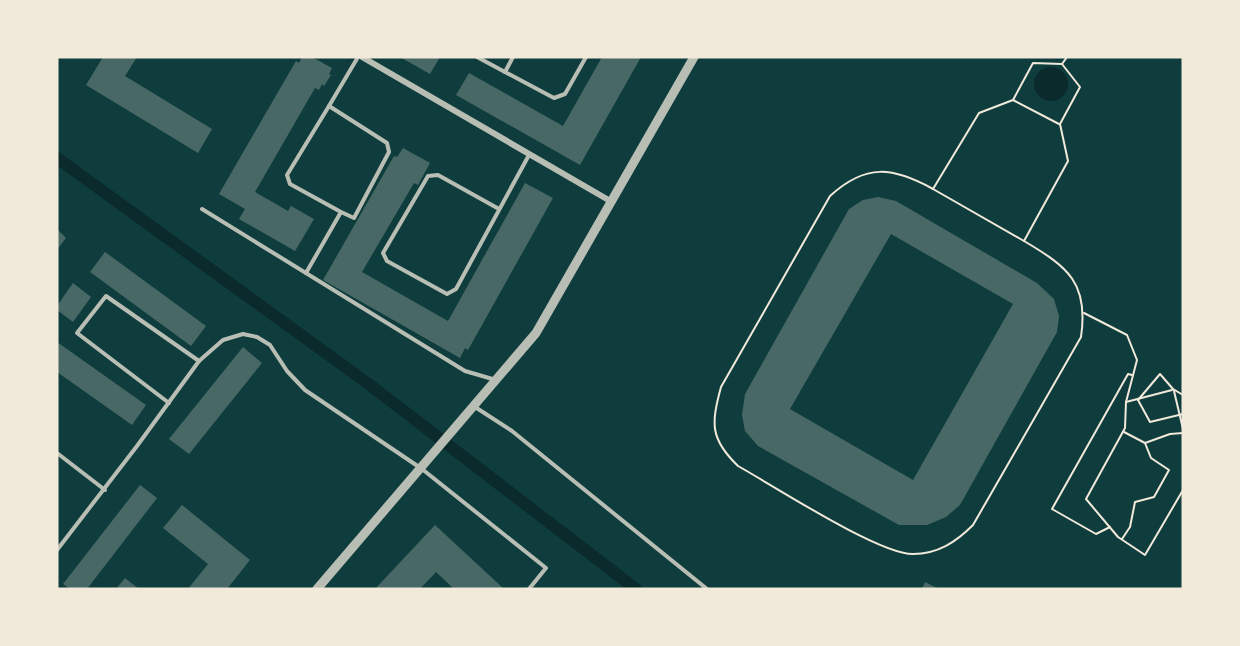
<svg xmlns="http://www.w3.org/2000/svg" width="1240" height="646" viewBox="0 0 1240 646" font-family="'PT Sans Narrow',sans-serif">
<style>
.water{fill:#0a2a2b}
.lines{fill:none;stroke-linecap:round;stroke-linejoin:round}
.canal{stroke:#0a2a2b;stroke-width:12}
.building{fill:#486865;fill-rule:evenodd}
.path{stroke:#f1e9da;stroke-width:2}
.service{stroke:#b8beb3;stroke-width:4}
.minor{stroke:#b8beb3;stroke-width:6}
.tertiary{stroke:#b8beb3;stroke-width:9}
</style>
<rect width="100%" height="100%" fill="#0f3d3e"/>
<circle class="water" cx="1051" cy="84" r="17"/>
<g class="lines">
<path class="canal" d="M 57,158 L 366,382 L 636,589"/>
</g>
<g class="building">
<path d="M 103,57 L 137,57 L 125,76 L 212,129 L 198,153 L 86,85 Z"/>
<path d="M 302,57 L 312,57 L 332,68 L 329,74 L 331,75 L 324,86 L 322,84 L 319,90 L 315,88 L 255,192 L 288,211 L 291,206 L 314,219 L 295,251 L 239,219 L 245,209 L 219,194 L 296,61 L 299,63 Z"/>
<path d="M 400,57 L 440,57 L 430,74 Z"/>
<path d="M 602,57 L 641,57 L 580,165 L 456,95 L 469,73 L 563,126 Z"/>
<path d="M 403,148 L 430,163 L 418,185 L 414,183 L 362,272 L 448,321 L 525,183 L 553,198 L 468,350 L 465,348 L 460,358 L 323,280 L 394,156 L 397,157 Z"/>
<path d="M 878,197 L 896,201 L 1037,283 L 1054,299 L 1059,316 L 1057,332 L 960,505 L 946,517 L 927,525 L 899,525 L 758,446 L 745,431 L 742,415 L 745,394 L 849,209 L 863,200 ZM 891,234 L 1013,304 L 913,480 L 790,409 Z"/>
<path d="M 57,229 L 66,238 L 57,250 Z"/>
<path d="M 105,252 L 206,326 L 191,346 L 90,272 Z"/>
<path d="M 73,283 L 91,297 L 73,322 L 57,310 L 57,306 Z"/>
<path d="M 57,342 L 146,405 L 132,425 L 57,372 Z"/>
<path d="M 243,347 L 262,363 L 189,454 L 169,439 Z"/>
<path d="M 140,485 L 157,498 L 87,589 L 70,589 L 63,584 Z"/>
<path d="M 182,505 L 250,560 L 227,589 L 188,589 L 208,564 L 163,528 Z"/>
<path d="M 435,525 L 504,589 L 454,589 L 436,572 L 420,589 L 375,589 Z"/>
<path d="M 125,578 L 139,589 L 116,589 Z"/>
<path d="M 925,582 L 939,589 L 922,589 Z"/>
</g>
<g class="lines">
<g class="path">
<path d="M 1062,64 L 1080,87 L 1060,124 L 1068,161 L 1024,241 C 1068,267 1089,283 1081,337 L 973,525 C 956,542 938,554 913,554 C 878,554 774,486 738,466 C 710,439 711,424 721,387 L 830,196 C 866,163 893,167 933,189 L 979,113 L 1013,100 L 1033,63 L 1062,64 L 1067,57"/>
<path d="M 1013,100 L 1059,124"/>
<path d="M 933,189 L 1024,241"/>
<path d="M 1084,313 L 1127,335 L 1137,360 L 1126,402 L 1125,428 L 1086,499 L 1118,537 L 1145,555 L 1183,490"/>
<path d="M 1174,391 L 1183,429"/>
<path d="M 1138,400 L 1160,374 L 1173,389 L 1183,395"/>
<path d="M 1138,400 L 1150,422 L 1183,414"/>
<path d="M 1126,402 L 1172,390"/>
<path d="M 1124,432 L 1145,443"/>
<path d="M 1110,527 L 1096,534 L 1052,509 L 1128,374 L 1132,375"/>
<path d="M 1122,539 L 1130,527 L 1135,502 L 1154,497 L 1169,470 L 1151,458 L 1145,443 L 1170,434 L 1183,433"/>
</g>
<g class="service">
<path d="M 477,57 L 505,72"/>
<path d="M 513,57 L 505,72 L 554,98 L 565,94 L 586,57"/>
<path d="M 329,106 L 358,57"/>
<path d="M 202,209 L 465,371 L 496,380"/>
<path d="M 499,209 L 438,175 L 428,176 L 383,253 L 387,261 L 447,294 L 456,289 L 529,155"/>
<path d="M 306,273 L 341,212 L 290,184 L 287,175 L 329,106 L 387,143 L 389,152 L 354,218 L 341,212"/>
<path d="M 169,403 L 77,333 L 106,296 L 199,361"/>
<path d="M 475,407 L 512,431 L 707,589"/>
<path d="M 57,453 L 105,490"/>
<path d="M 57,550 L 137,446 L 199,361 L 223,340 L 243,334 L 257,337 L 270,345 L 287,371 L 305,390 L 422,469 L 546,568 L 529,589"/>
</g>
<path class="minor" d="M 362,57 L 612,202"/>
<path class="tertiary" d="M 317,589 L 536,333 L 694,57"/>
</g>
<rect width="1240" height="646" fill="none" stroke="#f1e9da" stroke-width="117"/>
</svg>
